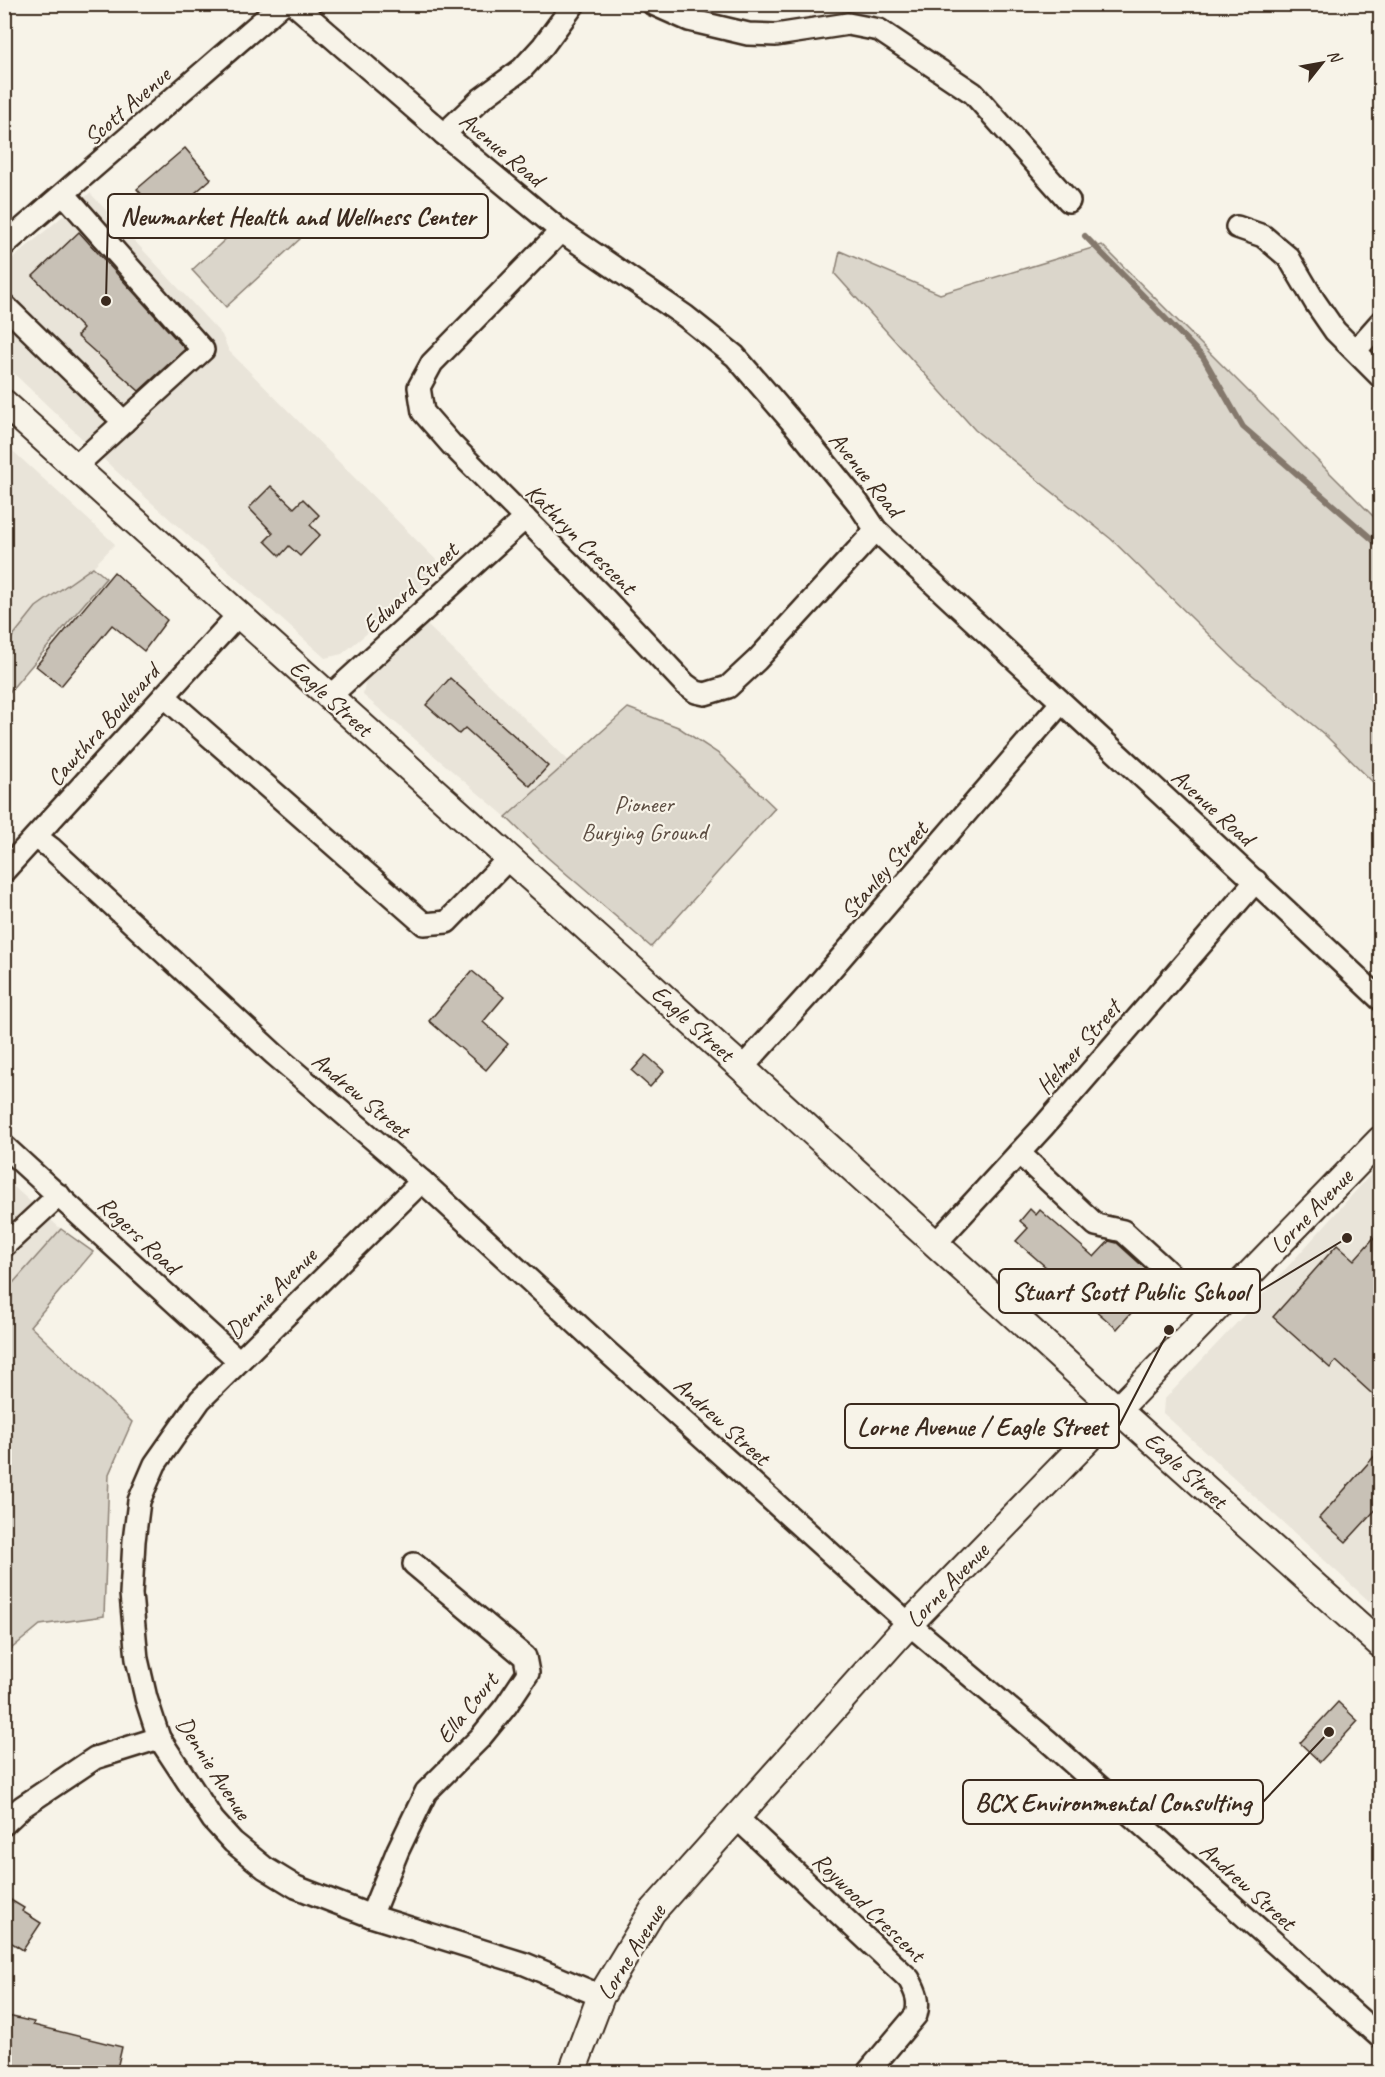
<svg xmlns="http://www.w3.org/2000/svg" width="1385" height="2077" viewBox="0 0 1385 2077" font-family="Caveat,sans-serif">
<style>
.built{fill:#e9e4d9}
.green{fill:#dbd6cb;stroke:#8b8074;stroke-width:1.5}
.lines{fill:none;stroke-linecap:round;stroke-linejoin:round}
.stream{stroke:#84786c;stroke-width:6}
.building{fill:#c8c1b6;stroke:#3b2a1e;stroke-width:1.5}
.minor-casing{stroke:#3b2a1e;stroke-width:26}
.major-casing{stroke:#3b2a1e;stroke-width:30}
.minor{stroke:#f7f3e8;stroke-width:21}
.major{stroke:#f7f3e8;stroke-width:26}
.labels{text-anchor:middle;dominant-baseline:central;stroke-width:4.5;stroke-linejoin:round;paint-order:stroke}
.street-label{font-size:24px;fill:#3b2a1e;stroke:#f7f3e8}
.park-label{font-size:24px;fill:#5b4c41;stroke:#f7f3e8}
.leader{fill:none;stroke:#3b2a1e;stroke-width:2}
.callout-dot{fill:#3b2a1e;stroke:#f7f3e8;stroke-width:2}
.callout{fill:#f7f3e8;stroke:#3b2a1e;stroke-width:2}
.callout-label{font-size:26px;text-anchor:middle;font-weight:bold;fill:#3b2a1e}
</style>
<rect width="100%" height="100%" fill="#f7f3e8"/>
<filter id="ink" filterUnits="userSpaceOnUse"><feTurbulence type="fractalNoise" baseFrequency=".0167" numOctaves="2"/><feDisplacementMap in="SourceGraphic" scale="12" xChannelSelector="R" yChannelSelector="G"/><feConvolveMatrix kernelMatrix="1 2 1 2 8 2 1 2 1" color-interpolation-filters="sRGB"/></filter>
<g filter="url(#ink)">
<g class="built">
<path d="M 90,193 L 222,335 L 229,351 L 445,569 L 342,654 L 325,658 L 115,470 L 5,365 L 4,266 Z"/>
<path d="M 4,443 L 115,544 L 93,567 L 36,607 L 5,646 Z"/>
<path d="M 427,625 L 569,761 L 506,817 L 363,695 L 366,679 Z"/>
<path d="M 1380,1164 L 1380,1589 L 1369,1601 L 1163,1413 L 1164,1400 L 1247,1312 Z"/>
<path d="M 5,1179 L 61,1229 L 5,1292 Z"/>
</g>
<g class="green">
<path d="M 267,201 L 300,239 L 226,307 L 192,270 Z"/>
<path d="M 1102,245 L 1380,523 L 1380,789 L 1325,735 L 1239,664 L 1111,539 L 975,430 L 835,274 L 840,251 L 940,294 Z"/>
<path d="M 93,567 L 106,578 L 5,697 L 5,646 L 36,607 Z"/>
<path d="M 628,708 L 678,727 L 719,754 L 775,808 L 651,947 L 547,857 L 506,817 Z"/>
<path d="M 61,1229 L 93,1252 L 30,1326 L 132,1422 L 109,1474 L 104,1616 L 40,1625 L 5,1654 L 5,1292 Z"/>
</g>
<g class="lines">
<path class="stream" d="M 1085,236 L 1203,357 L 1243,427 L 1380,546"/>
</g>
<g class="building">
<path d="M 185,148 L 211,179 L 164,220 L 137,189 Z"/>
<path d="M 79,232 L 185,349 L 139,391 L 77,336 L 83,329 L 33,276 Z"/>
<path d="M 271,486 L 294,508 L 303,499 L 319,515 L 310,525 L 320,535 L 300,556 L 289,546 L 280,556 L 265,541 L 273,533 L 249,508 Z"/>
<path d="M 114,572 L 167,620 L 144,651 L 112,625 L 61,686 L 36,666 Z"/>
<path d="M 450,678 L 548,766 L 530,786 L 465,728 L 459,734 L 426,705 Z"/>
<path d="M 472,971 L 504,997 L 483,1022 L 508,1044 L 486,1070 L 429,1021 Z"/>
<path d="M 646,1055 L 664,1071 L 650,1087 L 632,1071 Z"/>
<path d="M 1030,1209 L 1036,1215 L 1040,1210 L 1094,1257 L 1109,1241 L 1117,1243 L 1149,1272 L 1129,1295 L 1139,1304 L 1117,1329 L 1016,1241 L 1028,1228 L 1020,1221 Z"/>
<path d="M 1380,1231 L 1380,1401 L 1336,1361 L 1330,1368 L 1273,1317 L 1337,1245 L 1354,1260 Z"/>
<path d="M 1380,1450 L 1380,1505 L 1346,1542 L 1319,1518 Z"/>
<path d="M 1338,1702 L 1358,1721 L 1320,1762 L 1300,1743 Z"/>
<path d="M 4,1896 L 24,1908 L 22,1911 L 41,1923 L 23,1950 L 4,1938 Z"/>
<path d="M 8,2016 L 34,2022 L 33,2025 L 122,2047 L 116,2073 L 41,2073 L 4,2063 L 4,2029 Z"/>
</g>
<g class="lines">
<g class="minor-casing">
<g id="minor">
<path d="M 294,4 L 444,134 L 561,231 L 685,316 L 735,356 L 798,429 L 858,503 L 876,530 C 1044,687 1214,841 1380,999"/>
<path d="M 653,4 L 689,20 L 748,34 L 776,35 L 848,24 L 879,30 L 973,93 L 1069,201"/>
<path d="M 444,134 L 481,99 L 522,69 L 543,46 L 574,4"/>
<path d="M 64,194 L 203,350 L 124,422"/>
<path d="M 1237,227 L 1263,236 L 1289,258 L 1315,302 L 1335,331 L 1380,376"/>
<path d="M 561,231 L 432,363 L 419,387 L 423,412 L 451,444 L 606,600 L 685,684 L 696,692 L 705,694 L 728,687 L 757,660 L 876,530"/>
<path d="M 4,245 L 282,4"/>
<path d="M 4,305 L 124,422 L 76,466"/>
<path d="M 1356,350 L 1380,323"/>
<path d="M 164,696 L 424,924 L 447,922 L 509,858"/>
<path d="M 329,697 L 525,518"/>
<path d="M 36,837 L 52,849 L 274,1054 L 422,1181 L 604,1349 L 909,1624 L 1048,1741 L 1380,2037"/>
<path d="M 4,871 L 239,614"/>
<path d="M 742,1068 L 820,982 L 1061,703"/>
<path d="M 4,1146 L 239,1361"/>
<path d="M 1019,1153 L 1096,1225 L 1123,1231 L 1212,1312"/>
<path d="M 422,1181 L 200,1400 L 155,1464 L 139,1501 L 134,1541 L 131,1594 L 137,1659 L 146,1698 L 159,1738 L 213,1820 L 233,1842 L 265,1868 L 296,1887 L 371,1916 L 525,1964 L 601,1996"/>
<path d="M 936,1243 L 1043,1127 L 1256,881"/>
<path d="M 4,1246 L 59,1195"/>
<path d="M 737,1818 L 909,1979 C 916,1992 920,2001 916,2015 L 868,2072"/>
<path d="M 4,1824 L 22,1807 L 95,1758 L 159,1738"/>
<path d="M 371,1916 L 398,1850 L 426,1792 L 480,1738 L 506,1706 L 528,1673 L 525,1657 L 414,1564"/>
</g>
</g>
<g class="major-casing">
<g id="major">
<path d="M 4,403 L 742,1068 L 1117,1409 L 1380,1644"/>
<path d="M 572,2072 L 601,1996 L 652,1912 L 909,1624 L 1380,1140"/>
</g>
</g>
<use href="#minor" class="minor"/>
<use href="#major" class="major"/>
</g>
</g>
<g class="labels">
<g class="street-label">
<text transform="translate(127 106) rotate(-41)">Scott Avenue</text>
<text transform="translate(502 149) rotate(40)">Avenue Road</text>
<text transform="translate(866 474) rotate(51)">Avenue Road</text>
<text transform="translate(581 539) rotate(45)">Kathryn Crescent</text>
<text transform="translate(410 588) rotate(-43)">Edward Street</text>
<text transform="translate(331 698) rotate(42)">Eagle Street</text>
<text transform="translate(103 725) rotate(-48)">Cawthra Boulevard</text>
<text transform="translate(1213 807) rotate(42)">Avenue Road</text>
<text transform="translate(884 870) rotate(-49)">Stanley Street</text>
<text transform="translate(693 1023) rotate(42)">Eagle Street</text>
<text transform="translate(1078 1047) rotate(-49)">Helmer Street</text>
<text transform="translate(361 1095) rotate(40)">Andrew Street</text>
<text transform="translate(1311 1211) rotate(-46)">Lorne Avenue</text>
<text transform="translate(139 1235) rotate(43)">Rogers Road</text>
<text transform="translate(271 1293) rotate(-45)">Dennie Avenue</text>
<text transform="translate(722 1421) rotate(42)">Andrew Street</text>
<text transform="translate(1186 1470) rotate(42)">Eagle Street</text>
<text transform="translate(947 1585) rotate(-46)">Lorne Avenue</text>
<text transform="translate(467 1708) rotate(-51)">Ella Court</text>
<text transform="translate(214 1768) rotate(57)">Dennie Avenue</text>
<text transform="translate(1248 1886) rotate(42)">Andrew Street</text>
<text transform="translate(869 1907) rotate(44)">Roywood Crescent</text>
<text transform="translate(631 1952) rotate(-58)">Lorne Avenue</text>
</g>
<g class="park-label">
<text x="644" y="804">Pioneer<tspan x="644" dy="28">Burying Ground</tspan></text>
</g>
</g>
<path class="leader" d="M106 301L108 216M1347 1238L1260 1291M1169 1330L1119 1426M1329 1732L1263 1802"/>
<g class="callout-dot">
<circle cx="106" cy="301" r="6"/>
<circle cx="1347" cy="1238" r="6"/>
<circle cx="1169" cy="1330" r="6"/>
<circle cx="1329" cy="1732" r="6"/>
</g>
<g class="callout">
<rect x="108" y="194" width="380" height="44" rx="6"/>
<rect x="999" y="1269" width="261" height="44" rx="6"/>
<rect x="845" y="1404" width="274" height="44" rx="6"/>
<rect x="963" y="1780" width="300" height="44" rx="6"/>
</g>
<g class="callout-label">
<text x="298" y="225">Newmarket Health and Wellness Center</text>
<text x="1130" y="1300">Stuart Scott Public School</text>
<text x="982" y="1435">Lorne Avenue / Eagle Street</text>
<text x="1113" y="1811">BCX Environmental Consulting</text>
</g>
<rect width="1385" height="2077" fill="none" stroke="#f7f3e8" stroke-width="24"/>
<rect x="12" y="12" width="1361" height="2053" fill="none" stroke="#3b2a1e" stroke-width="2" filter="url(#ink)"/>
<g transform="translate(1322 63) rotate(59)" stroke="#f7f3e8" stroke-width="4.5" paint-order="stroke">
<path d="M0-4.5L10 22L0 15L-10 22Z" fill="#3b2a1e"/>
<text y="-9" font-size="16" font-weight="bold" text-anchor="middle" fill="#3b2a1e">N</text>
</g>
</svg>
